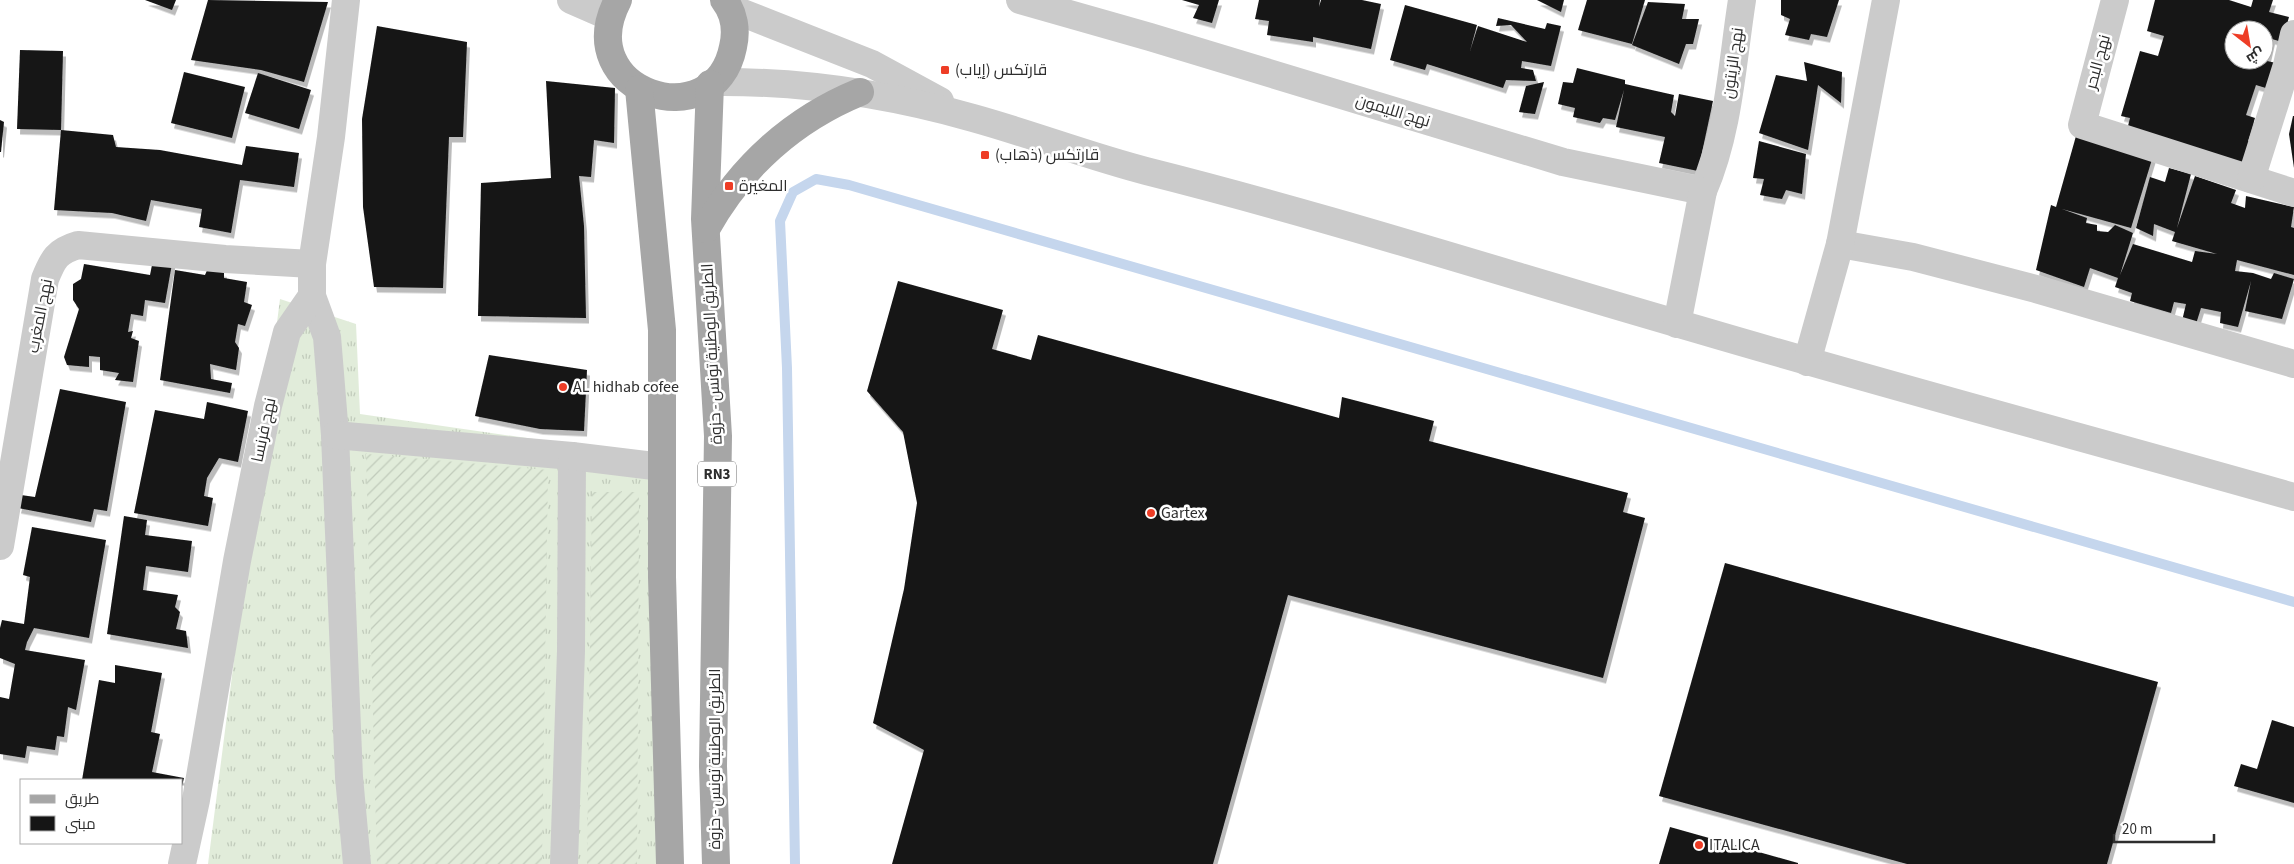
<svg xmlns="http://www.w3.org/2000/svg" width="2294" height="864" viewBox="0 0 2294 864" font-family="'Source Sans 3',Cairo,sans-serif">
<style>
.grass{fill:url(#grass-tufts)}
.garden{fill:url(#garden-furrows)}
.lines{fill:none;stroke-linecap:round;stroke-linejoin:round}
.stream{stroke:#c5d6ed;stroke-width:10}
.building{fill:#151515;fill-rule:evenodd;filter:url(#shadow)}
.minor{stroke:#cbcbcb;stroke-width:28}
.major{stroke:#a6a6a6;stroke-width:28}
.poi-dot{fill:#ee3d26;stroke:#fff;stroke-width:2}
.labels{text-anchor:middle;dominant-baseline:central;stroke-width:5;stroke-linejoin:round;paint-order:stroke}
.shield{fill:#fff;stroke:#6d6d6d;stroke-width:1}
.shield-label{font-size:15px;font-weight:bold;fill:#2e2e2e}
.street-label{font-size:16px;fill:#2e2e2e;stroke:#fff}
.poi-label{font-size:16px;fill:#2e2e2e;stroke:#fff;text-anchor:start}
</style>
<defs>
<pattern id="grass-tufts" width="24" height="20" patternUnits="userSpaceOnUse" patternTransform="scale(1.25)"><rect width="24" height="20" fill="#e1ecda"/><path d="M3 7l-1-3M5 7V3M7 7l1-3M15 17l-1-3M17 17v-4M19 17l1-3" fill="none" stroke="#c1cbbb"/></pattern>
<pattern id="garden-furrows" width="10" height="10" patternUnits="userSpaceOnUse" patternTransform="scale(1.25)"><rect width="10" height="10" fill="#e1ecda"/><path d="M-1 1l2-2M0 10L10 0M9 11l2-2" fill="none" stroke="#c1cbbb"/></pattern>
<filter id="shadow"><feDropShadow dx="3" dy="5.5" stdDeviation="0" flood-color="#0004"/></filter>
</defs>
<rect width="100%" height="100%" fill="#fff"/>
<path class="grass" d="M 280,299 L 356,324 L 360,414 L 658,457 L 660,864 L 208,864 Z"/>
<g class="garden">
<path d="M 366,454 L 548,470 L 542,864 L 377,864 Z"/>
<path d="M 592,492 L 639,492 L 637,864 L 587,864 Z"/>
</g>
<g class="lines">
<path class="stream" d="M 795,864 L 787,368 L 780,221 L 793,192 L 816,179 L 849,185 L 2294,602"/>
</g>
<g class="building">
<path d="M 145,0 L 176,0 L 172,10 Z"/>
<path d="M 208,0 L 328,2 L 304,82 L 261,70 L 191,60 Z"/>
<path d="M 1182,0 L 1219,0 L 1212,23 L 1193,18 L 1199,5 Z"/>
<path d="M 1259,0 L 1320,0 L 1319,7 L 1321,0 L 1362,0 L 1381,4 L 1371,49 L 1313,37 L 1313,42 L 1267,35 L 1269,21 L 1255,19 Z"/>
<path d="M 1537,0 L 1564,0 L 1561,12 Z"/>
<path d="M 1587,0 L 1645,0 L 1632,44 L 1578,30 Z"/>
<path d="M 1781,0 L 1839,0 L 1827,37 L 1811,34 L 1809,40 L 1785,35 L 1790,19 L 1781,15 Z"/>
<path d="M 2155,0 L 2229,0 L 2251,7 L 2253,0 L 2273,0 L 2269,12 L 2289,17 L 2282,42 L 2272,39 L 2267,61 L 2276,63 L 2269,89 L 2256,85 L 2246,115 L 2255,118 L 2248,141 L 2256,142 L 2248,168 L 2126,134 L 2130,118 L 2121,116 L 2140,51 L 2158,56 L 2164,36 L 2147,31 ZM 2234,30 L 2264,30 L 2264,60 L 2234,60 Z"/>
<path d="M 1648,2 L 1685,4 L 1682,19 L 1699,19 L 1693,44 L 1686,44 L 1679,64 L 1632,45 Z"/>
<path d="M 1405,5 L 1477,25 L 1470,51 L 1478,26 L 1527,42 L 1511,25 L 1496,26 L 1498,18 L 1545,29 L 1547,23 L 1561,26 L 1551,66 L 1522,61 L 1521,68 L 1533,70 L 1536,81 L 1506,80 L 1503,88 L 1427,64 L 1425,70 L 1390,60 Z"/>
<path d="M 377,26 L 467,42 L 463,137 L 449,137 L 443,288 L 374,287 L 363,207 L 362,119 Z"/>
<path d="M 20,50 L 63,51 L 61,130 L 17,129 Z"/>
<path d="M 1804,62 L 1842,72 L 1841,103 L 1818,85 L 1808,150 L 1759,133 L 1776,75 L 1807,81 Z"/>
<path d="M 1577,68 L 1625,80 L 1625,84 L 1674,95 L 1671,112 L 1675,116 L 1679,94 L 1713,101 L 1698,171 L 1659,163 L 1665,137 L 1616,127 L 1624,90 L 1615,120 L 1603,118 L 1600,123 L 1573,117 L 1575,108 L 1558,104 L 1563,82 L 1573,83 Z"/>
<path d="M 184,72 L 245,87 L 232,138 L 171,123 Z"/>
<path d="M 258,73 L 311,90 L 299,129 L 245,113 Z"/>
<path d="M 546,81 L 615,88 L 614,143 L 594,140 L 591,177 L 579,176 L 584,226 L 586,318 L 478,316 L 481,183 L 551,178 Z"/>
<path d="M 1544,82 L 1535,114 L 1519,112 L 1526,86 Z"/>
<path d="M 2293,116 L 2294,116 L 2294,168 L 2289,134 Z"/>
<path d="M 0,120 L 4,122 L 1,152 L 0,152 Z"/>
<path d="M 61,130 L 113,135 L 116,147 L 160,150 L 242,165 L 246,146 L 299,153 L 294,187 L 240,180 L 231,233 L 199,227 L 202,209 L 151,200 L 146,221 L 112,213 L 54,210 Z"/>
<path d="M 2076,136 L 2153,156 L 2131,228 L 2062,209 L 2087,218 L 2086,223 L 2097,225 L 2097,231 L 2108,232 L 2115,225 L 2133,233 L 2120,275 L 2133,244 L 2192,262 L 2195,251 L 2217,254 L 2172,241 L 2175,232 L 2154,224 L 2153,236 L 2136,228 L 2150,177 L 2165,182 L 2169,168 L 2191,174 L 2177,228 L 2195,176 L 2236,190 L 2231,203 L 2245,208 L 2246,196 L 2294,207 L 2291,227 L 2294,228 L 2294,275 L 2237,260 L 2235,271 L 2253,273 L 2271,279 L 2274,273 L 2294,279 L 2282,319 L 2245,311 L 2251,281 L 2238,327 L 2220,323 L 2221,312 L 2201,308 L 2196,324 L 2182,321 L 2186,304 L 2174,302 L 2171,313 L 2130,301 L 2132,293 L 2115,287 L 2118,278 L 2090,268 L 2084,287 L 2036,270 L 2051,205 L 2056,207 Z"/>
<path d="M 1759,141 L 1806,154 L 1802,194 L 1786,190 L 1782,199 L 1760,195 L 1764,179 L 1753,178 Z"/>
<path d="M 154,255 L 173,258 L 165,303 L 145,300 L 143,316 L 131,314 L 128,332 L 133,331 L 131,338 L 139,341 L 133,382 L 115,380 L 119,373 L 100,370 L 100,357 L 89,356 L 89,367 L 67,365 L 64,357 L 79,309 L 73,300 L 73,284 L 81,279 L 84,264 L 150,275 Z"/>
<path d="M 208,268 L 224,272 L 224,278 L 247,282 L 244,302 L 252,305 L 245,326 L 238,324 L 235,342 L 239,348 L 236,370 L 210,364 L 211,379 L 232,383 L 230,393 L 160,380 L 175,270 L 205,275 Z"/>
<path d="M 898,281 L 1003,310 L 992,349 L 1031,360 L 1038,335 L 1339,418 L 1342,397 L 1434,421 L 1429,441 L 1628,493 L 1623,512 L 1645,518 L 1603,678 L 1288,595 L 1213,864 L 892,864 L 924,750 L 873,723 L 904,589 L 917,503 L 903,432 L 867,391 Z"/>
<path d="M 489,355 L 587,370 L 584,431 L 540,429 L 475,416 Z"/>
<path d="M 60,389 L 126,402 L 107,511 L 94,509 L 91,522 L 18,508 L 21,495 L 35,497 Z"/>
<path d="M 207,402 L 248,411 L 238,462 L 219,458 L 207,478 L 204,496 L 213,498 L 208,526 L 134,513 L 155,410 L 204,419 Z"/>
<path d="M 124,516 L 147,520 L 145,535 L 192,541 L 188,572 L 146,566 L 143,590 L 178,595 L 175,607 L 180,612 L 176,629 L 186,631 L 188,648 L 107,634 Z"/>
<path d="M 32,527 L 106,540 L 89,638 L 34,628 L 27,642 L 25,650 L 85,660 L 76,710 L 68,707 L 64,737 L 57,736 L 55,750 L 27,746 L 25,758 L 0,754 L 0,697 L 9,699 L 15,664 L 0,658 L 0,628 L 2,620 L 24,624 L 30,577 L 23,575 Z"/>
<path d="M 1725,563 L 2158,682 L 2107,864 L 1907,864 L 1659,796 Z"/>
<path d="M 115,665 L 162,673 L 151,732 L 160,734 L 152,772 L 184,778 L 182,786 L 181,780 L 82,780 L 99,680 L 115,683 Z"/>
<path d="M 2272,720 L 2294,727 L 2294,803 L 2234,786 L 2241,764 L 2257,769 Z"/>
<path d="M 1670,827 L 1798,863 L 1798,864 L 1659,864 Z"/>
</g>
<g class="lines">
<g class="minor">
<path d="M 571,0 L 610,17"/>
<path d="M 1020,0 L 1150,37 L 1563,162 L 1703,191 C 1729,131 1732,64 1742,0"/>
<path d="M 2115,0 L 2082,125 L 2294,193"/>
<path d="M 730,8 L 872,64 L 940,101"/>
<path d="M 714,82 C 802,81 888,94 973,118 C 1031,134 1088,156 1146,171 C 1333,218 1515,277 1700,330 C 1897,388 2096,441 2294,497"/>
<path d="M 2251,179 L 2287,65 L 2294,34"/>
<path d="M 1840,244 L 1913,257 L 2036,289 L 2294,364"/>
<path d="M 312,296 L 327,337 L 335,435 L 349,777 L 357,864"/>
<path d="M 1677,324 L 1703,191"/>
<path d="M 1807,362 L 1840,244 L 1886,0"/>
<path d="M 335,435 L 572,456 L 571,651 L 564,864"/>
<path d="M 572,456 L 662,467"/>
<path d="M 0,546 L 45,279 C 53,259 57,251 78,245 L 225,259 L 312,264"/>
<path d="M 182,864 L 196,800 L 237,561 L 268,406 L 287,332 L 312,296 L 312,264 L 331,137 L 346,0"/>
</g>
<g class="major">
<path d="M 618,0 C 569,93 715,139 733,47 C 737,30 734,13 724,0"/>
<path d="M 710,84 L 705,219 L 718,436 L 713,766 L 716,864"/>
<path d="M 639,89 L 662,330 L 662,577 L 670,864"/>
<path d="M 706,229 C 741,166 794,119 860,92"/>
</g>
</g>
<g class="poi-dot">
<rect x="940" y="65" width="10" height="10" rx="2.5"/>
<rect x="980" y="150" width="10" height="10" rx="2.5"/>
<rect x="724" y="181" width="10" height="10" rx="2.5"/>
<circle cx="563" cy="387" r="5"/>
<circle cx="1151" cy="513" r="5"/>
<circle cx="1699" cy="845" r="5"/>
</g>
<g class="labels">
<rect class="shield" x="698" y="461.5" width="38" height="25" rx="4"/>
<g class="shield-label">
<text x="717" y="474">RN3</text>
</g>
<g class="street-label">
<text transform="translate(2098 62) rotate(-75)">نهج البحر</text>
<text transform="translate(1733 63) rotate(-82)">نهج الزيتون</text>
<text transform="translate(1393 111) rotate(17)">نهج الليمون</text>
<text transform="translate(40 316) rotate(-79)">نهج المغرب</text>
<text transform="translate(712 354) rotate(-93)">الطريق الوطنية تونس - حزوة</text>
<text transform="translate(264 430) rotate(-78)">نهج فرنسا</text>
<text transform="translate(715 759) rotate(-90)">الطريق الوطنية تونس - حزوة</text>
</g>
<g class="poi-label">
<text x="955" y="70">قارتكس (إياب)</text>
<text x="995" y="155">قارتكس (ذهاب)</text>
<text x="739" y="186">المغيرة</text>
<text x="573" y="387">AL hidhab cofee</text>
<text x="1161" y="513">Gartex</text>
<text x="1709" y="845">ITALICA</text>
</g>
</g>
<rect x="20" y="779" width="162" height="65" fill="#ffffff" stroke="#ababab"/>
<rect x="30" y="795" width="25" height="8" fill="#a6a6a6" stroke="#ababab"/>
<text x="65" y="804" font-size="15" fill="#2e2e2e">طريق</text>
<rect x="30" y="816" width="25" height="15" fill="#151515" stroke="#ababab"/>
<text x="65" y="829" font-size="15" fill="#2e2e2e">مبنى</text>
<g transform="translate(2249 45) rotate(149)"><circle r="24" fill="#ffffff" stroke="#ababab"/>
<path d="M0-4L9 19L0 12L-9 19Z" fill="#ee3d26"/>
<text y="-8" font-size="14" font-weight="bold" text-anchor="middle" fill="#2e2e2e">ش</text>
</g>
<path d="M2114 834v8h100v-8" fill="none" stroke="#2e2e2e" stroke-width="2.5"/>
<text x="2122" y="834" font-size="15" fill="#2e2e2e" stroke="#ffffff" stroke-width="4" paint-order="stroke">20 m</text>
</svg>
